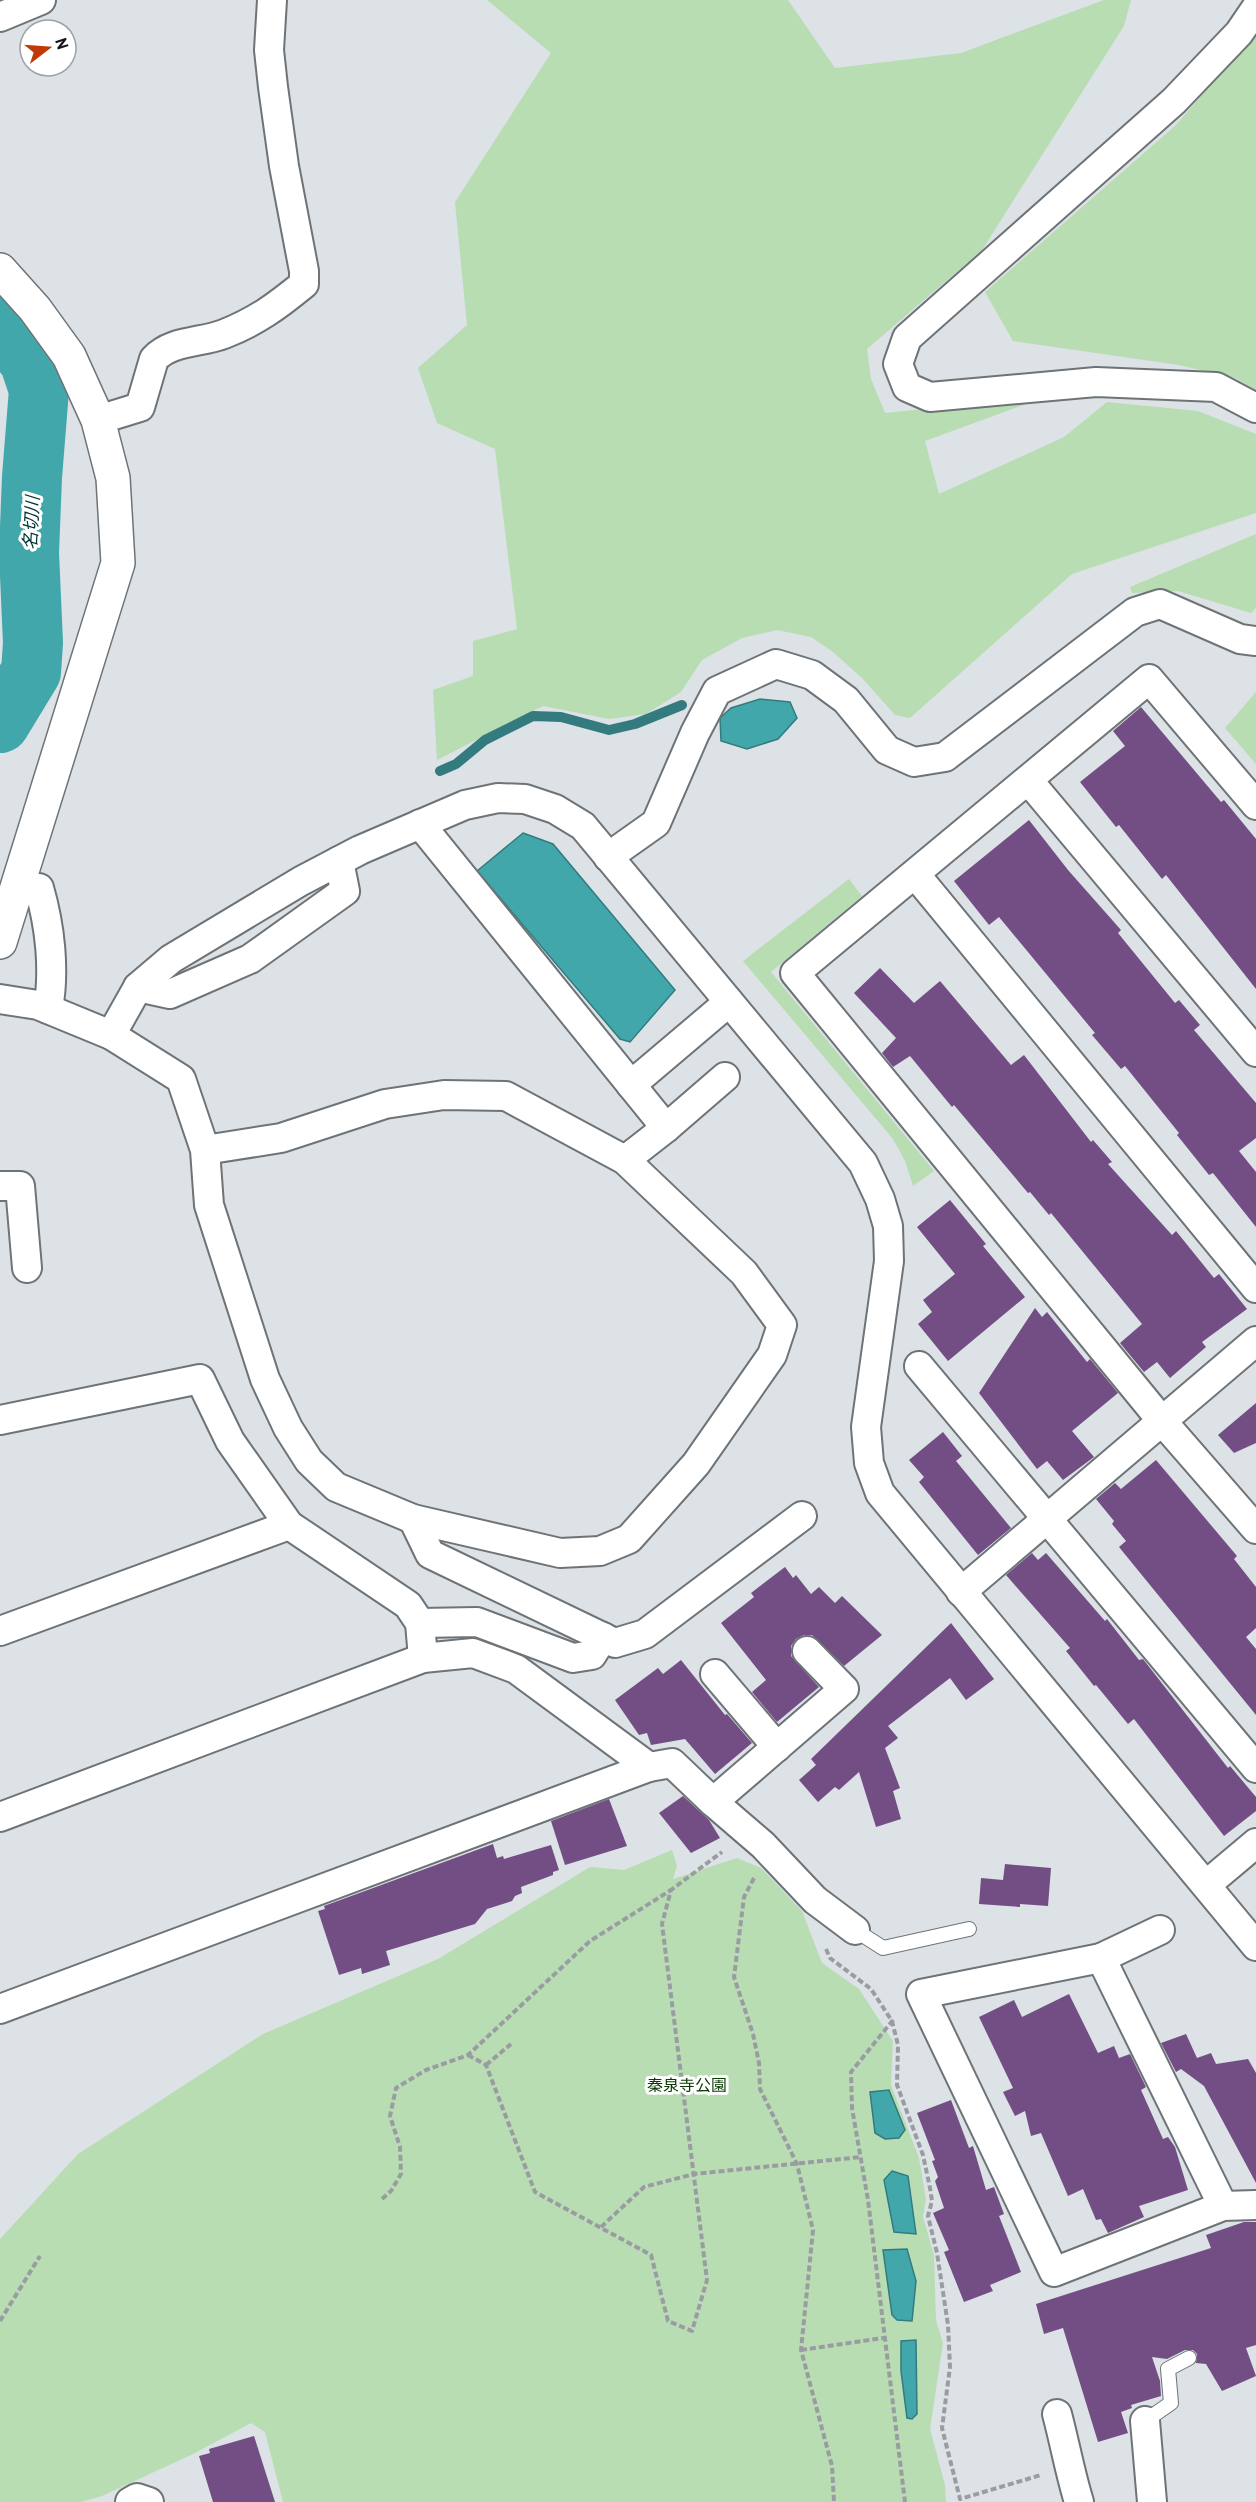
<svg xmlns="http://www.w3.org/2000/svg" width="1256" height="2502" viewBox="0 0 1256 2502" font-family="'PT Sans','Noto Sans JP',sans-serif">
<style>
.green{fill:#b8ddb2}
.water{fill:#42a7ab;stroke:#337b7e;stroke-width:1.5}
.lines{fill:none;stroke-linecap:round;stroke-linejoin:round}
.stream{stroke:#337b7e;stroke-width:10}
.river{stroke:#42a7ab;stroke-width:60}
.building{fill:#724e84}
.service-casing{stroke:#6e7377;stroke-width:16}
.minor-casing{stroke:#6e7377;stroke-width:32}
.tertiary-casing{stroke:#6e7377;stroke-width:36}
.path{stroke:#999da1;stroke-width:4;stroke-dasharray:6 3;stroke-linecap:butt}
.service{stroke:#fff;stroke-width:14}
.minor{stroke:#fff;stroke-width:28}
.tertiary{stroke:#fff;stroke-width:33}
.labels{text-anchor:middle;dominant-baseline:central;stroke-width:6;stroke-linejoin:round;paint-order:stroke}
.park-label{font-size:16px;fill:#083a01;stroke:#fff}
.water-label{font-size:18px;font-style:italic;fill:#033537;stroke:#fff}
</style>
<rect width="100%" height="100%" fill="#dce2e6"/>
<g class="green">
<path d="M 487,0 L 788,0 L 835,68 L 961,53 L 1104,0 L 1131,0 L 1124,26 L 982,250 L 867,349 L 871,379 L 885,413 L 1048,396 L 925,441 L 939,494 L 1064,437 L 1107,402 L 1198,411 L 1256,434 L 1256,513 L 1072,574 L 910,718 L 895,715 L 862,678 L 833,652 L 811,637 L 777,630 L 742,638 L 702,660 L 681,692 L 646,714 L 609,719 L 543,706 L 437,760 L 433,690 L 473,676 L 473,641 L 517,629 L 495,449 L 437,423 L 418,368 L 467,325 L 455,202 L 551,53 Z"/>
<path d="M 1256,32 L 1256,390 L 1235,378 L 1179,365 L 1013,341 L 985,292 L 1176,125 Z"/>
<path d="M 1256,534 L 1256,608 L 1251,613 L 1178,591 L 1132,593 L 1130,587 Z"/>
<path d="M 1256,692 L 1256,764 L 1225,728 Z"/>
<path d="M 849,879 L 862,896 L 771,972 L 934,1171 L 913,1186 L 905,1161 L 893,1139 L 743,961 Z"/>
<path d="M 672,1850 L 677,1866 L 673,1879 L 737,1858 L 761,1868 L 802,1911 L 822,1963 L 859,1989 L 893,2041 L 891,2085 L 919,2158 L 926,2199 L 923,2217 L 934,2255 L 936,2320 L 943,2343 L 930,2429 L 945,2485 L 946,2502 L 283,2502 L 265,2432 L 251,2423 L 193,2454 L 102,2496 L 81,2502 L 0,2502 L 0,2239 L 78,2154 L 263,2034 L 438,1959 L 590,1867 L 624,1870 Z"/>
</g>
<g class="water">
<path d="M 760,699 L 790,702 L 797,718 L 778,739 L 747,749 L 721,741 L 720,718 L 731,708 Z"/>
<path d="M 523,833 L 553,844 L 675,990 L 630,1042 L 620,1039 L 477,871 Z"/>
<path d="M 889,2090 L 905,2130 L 899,2138 L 885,2139 L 875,2133 L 870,2092 Z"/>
<path d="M 892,2171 L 908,2176 L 916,2234 L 894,2232 L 884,2180 Z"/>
<path d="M 907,2249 L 916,2281 L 912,2321 L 897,2320 L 892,2315 L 883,2250 Z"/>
<path d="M 916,2340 L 917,2414 L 912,2419 L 907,2418 L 901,2371 L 901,2341 Z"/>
</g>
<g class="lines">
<path class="stream" d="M 440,771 L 456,764 L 485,740 L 533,716 L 561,717 L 609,730 L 635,724 L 682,705"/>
<path class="river" d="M 0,326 L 29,360 L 39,390 L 32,477 L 29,553 L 33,643 L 31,672 L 0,723"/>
</g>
<g class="building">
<path d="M 1141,707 L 1221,802 L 1224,800 L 1256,839 L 1256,989 L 1166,875 L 1162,879 L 1119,825 L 1116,827 L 1080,782 L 1125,746 L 1113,731 Z"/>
<path d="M 1029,820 L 1068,870 L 1121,930 L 1118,933 L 1175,1003 L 1179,1000 L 1200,1025 L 1194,1030 L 1256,1103 L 1256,1138 L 1239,1151 L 1256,1172 L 1256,1227 L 1213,1173 L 1209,1175 L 1177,1135 L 1179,1133 L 1125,1066 L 1121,1069 L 1092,1035 L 1095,1033 L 999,917 L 989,925 L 954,881 Z"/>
<path d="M 880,968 L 914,1003 L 940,981 L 1011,1065 L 1024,1055 L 1091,1142 L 1093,1140 L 1112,1162 L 1108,1164 L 1172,1235 L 1176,1231 L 1214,1278 L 1219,1274 L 1247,1309 L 1202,1342 L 1206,1347 L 1170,1378 L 1157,1362 L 1144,1372 L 1120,1343 L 1142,1324 L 1051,1213 L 1049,1215 L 1030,1192 L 1028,1193 L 954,1105 L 952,1107 L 910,1056 L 893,1067 L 882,1053 L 896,1038 L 854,993 Z"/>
<path d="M 950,1200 L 986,1244 L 983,1246 L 1025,1297 L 948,1361 L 918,1324 L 932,1312 L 923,1300 L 955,1274 L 917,1227 Z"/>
<path d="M 1035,1308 L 1042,1317 L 1047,1312 L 1087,1362 L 1090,1359 L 1118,1393 L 1072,1431 L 1094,1457 L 1063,1480 L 1047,1461 L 1037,1469 L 979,1393 Z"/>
<path d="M 1256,1403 L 1256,1443 L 1234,1453 L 1218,1435 Z"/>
<path d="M 943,1432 L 962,1456 L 956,1461 L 1011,1528 L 978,1555 L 919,1482 L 924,1477 L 909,1460 Z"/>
<path d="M 1156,1460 L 1237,1556 L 1234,1559 L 1256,1587 L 1256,1628 L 1246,1637 L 1256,1649 L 1256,1715 L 1119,1547 L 1126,1541 L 1112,1524 L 1114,1521 L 1096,1499 L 1115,1483 L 1121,1489 Z"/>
<path d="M 1032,1553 L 1038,1560 L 1046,1553 L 1105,1621 L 1107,1619 L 1139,1660 L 1143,1659 L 1228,1768 L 1230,1766 L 1256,1797 L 1256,1811 L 1224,1836 L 1134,1719 L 1128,1724 L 1096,1685 L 1094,1686 L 1066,1651 L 1070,1648 L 1006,1575 Z"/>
<path d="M 785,1567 L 793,1578 L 796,1575 L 811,1594 L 819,1587 L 835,1603 L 842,1596 L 882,1635 L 844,1666 L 812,1635 L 804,1635 L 796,1639 L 791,1646 L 791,1656 L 819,1687 L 777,1722 L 752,1692 L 766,1680 L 721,1623 L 754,1597 L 751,1593 Z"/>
<path d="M 951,1623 L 994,1679 L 966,1700 L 950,1678 L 888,1726 L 898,1738 L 885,1748 L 900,1788 L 893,1791 L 901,1819 L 876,1827 L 859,1772 L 839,1790 L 835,1787 L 818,1802 L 799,1780 L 816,1765 L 811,1759 Z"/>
<path d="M 681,1660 L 725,1715 L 727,1714 L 752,1743 L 715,1774 L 685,1739 L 651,1745 L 647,1733 L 639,1735 L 615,1700 L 658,1668 L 663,1674 Z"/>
<path d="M 683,1796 L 709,1820 L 720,1838 L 691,1853 L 659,1813 Z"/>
<path d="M 609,1799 L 627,1846 L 565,1865 L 551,1821 Z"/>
<path d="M 493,1844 L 497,1858 L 503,1856 L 504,1859 L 551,1845 L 559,1870 L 553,1872 L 553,1875 L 521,1887 L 522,1893 L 515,1896 L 512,1901 L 487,1909 L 475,1924 L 386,1951 L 390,1965 L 362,1974 L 361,1968 L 339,1975 L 318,1911 L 325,1909 L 324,1906 Z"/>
<path d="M 1005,1864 L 1051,1868 L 1048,1906 L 1020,1904 L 1020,1907 L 979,1904 L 981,1878 L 1003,1880 Z"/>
<path d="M 1069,1994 L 1098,2053 L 1114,2046 L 1119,2058 L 1130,2054 L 1146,2087 L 1141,2090 L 1163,2139 L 1168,2137 L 1175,2147 L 1188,2190 L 1139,2206 L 1144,2217 L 1108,2233 L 1101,2219 L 1096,2220 L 1083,2189 L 1068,2196 L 1041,2133 L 1031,2136 L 1025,2111 L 1015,2116 L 1003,2092 L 1013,2088 L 979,2017 L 1014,2000 L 1022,2017 Z"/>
<path d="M 1186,2034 L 1197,2058 L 1211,2053 L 1216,2064 L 1248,2059 L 1256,2073 L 1256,2183 L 1204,2086 L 1181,2069 L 1176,2072 L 1161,2043 Z"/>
<path d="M 951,2100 L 969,2148 L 973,2146 L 986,2190 L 994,2187 L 1004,2214 L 999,2216 L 1021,2272 L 990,2285 L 993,2291 L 964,2302 L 944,2252 L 949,2250 L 933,2213 L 944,2208 L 935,2181 L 938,2177 L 932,2161 L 935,2160 L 917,2113 Z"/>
<path d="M 1244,2222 L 1256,2222 L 1256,2345 L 1246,2348 L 1256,2376 L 1222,2391 L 1206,2364 L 1196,2363 L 1197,2354 L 1193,2350 L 1185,2350 L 1167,2359 L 1152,2357 L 1160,2381 L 1161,2396 L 1131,2405 L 1132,2408 L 1121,2412 L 1128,2433 L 1098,2442 L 1063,2328 L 1044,2334 L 1036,2304 L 1211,2248 L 1206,2235 Z"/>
<path d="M 254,2436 L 275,2502 L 213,2502 L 199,2456 L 210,2453 L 209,2449 Z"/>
</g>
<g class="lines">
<g class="service-casing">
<g id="service">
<path d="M 855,1930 L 883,1948 L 969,1929"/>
<path d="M 1145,2421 L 1171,2403 L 1168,2369 L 1189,2358"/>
</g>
</g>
<g class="minor-casing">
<g id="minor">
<path d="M 1256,8 L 1239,33 L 1174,101 L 907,338 L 898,364 L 907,387 L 930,397 L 1096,382 L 1216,387 L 1256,408"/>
<path d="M 0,17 L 41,0"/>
<path d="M 98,420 L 140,407 L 154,359 C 171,340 202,343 224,334 C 257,321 277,306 304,284 L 304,271 L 284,166 L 273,87 L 269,50 L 272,0"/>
<path d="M 1028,780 L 1256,1052"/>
<path d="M 1256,805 L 1149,679 L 795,973 L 1162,1421 L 1256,1529"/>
<path d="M 420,824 L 666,1128 L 625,1160"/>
<path d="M 608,857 L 656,823 L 695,733 L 717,691 L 776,664 L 812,675 L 846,700 L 887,750 L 914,762 L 945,757 L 1135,612 L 1160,604 L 1240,639 L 1256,641"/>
<path d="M 915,874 L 1256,1288"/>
<path d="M 39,888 C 50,926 55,970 48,1009"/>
<path d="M 138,987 L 170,994 L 250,959 L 345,891 L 339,861"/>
<path d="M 0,999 L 38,1005 L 111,1035"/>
<path d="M 631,1085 L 729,1002"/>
<path d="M 666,1128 L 725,1077"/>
<path d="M 205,1150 L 281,1138 L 385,1104 L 444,1095 L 506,1096 L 625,1160 L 744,1273 L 782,1325 L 772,1355 L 696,1464 L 629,1539 L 600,1551 L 560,1553 L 413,1519 L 336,1487 L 309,1461 L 288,1428 L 265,1379 L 209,1205 L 205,1150 L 181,1079 L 111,1035 L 138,987 L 171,959 L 301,881 L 360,850 L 465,805 L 498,798 L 525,799 L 555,809 L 583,826 L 863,1163 L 880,1199 L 888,1226 L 889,1261 L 866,1427 L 869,1463 L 880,1493 L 1256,1946"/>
<path d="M 0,1186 L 20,1186 L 27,1268"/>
<path d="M 919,1366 L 1256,1768"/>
<path d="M 0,1420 L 200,1379 L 230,1441 L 289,1525 L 408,1605 L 420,1623 L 423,1658 L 473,1653 L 516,1669 L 649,1767 L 0,2009"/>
<path d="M 413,1519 L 430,1554 L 615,1643 L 645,1634 L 802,1516"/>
<path d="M 961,1592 L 1256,1341"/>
<path d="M 420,1623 L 477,1622 L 573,1658 L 592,1655 L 603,1637"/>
<path d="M 0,1631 L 289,1525"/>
<path d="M 715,1674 L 777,1747"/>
<path d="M 649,1767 L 672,1763 L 713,1802 L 844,1689 L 807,1651"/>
<path d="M 713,1802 L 763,1845 L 815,1900 L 855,1930"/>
<path d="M 0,1817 L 423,1658"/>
<path d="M 1206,1885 L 1256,1843"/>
<path d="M 1101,1958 L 1160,1930"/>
<path d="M 1223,2206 L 1101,1958 L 921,1994 L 1054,2272 L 1223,2206 L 1256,2205"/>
<path d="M 1057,2414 C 1065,2444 1070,2473 1079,2502"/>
<path d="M 1145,2421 L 1152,2502"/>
<path d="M 130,2502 L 137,2498 L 149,2502"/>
</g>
</g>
<g class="tertiary-casing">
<path id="tertiary" d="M 0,270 L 35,309 L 69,356 L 98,420 L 113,478 L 118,563 L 0,942"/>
</g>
<g class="path">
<path d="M 754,1878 L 744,1897 L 734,1977 L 753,2034 L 759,2063 L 760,2089 L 797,2164 L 813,2230 L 801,2350 L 832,2466 L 834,2502"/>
<path d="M 826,1949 L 830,1958 L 871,1989 L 892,2021 L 898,2045 L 897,2085 L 923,2155 L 930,2188 L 932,2201 L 928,2216 L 937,2253 L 948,2325 L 950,2367 L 942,2428 L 960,2499 L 1041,2475"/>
<path d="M 893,2020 L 851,2072 L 852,2108 L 868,2200 L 905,2502"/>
<path d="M 468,2055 L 486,2065 L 535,2192 L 651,2255 L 668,2321 L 692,2331 L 707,2280 L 662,1924 L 671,1890 L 722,1852"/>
<path d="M 486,2065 L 511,2044"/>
<path d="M 382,2199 L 391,2191 L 401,2174 L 400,2147 L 390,2116 L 396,2088 L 426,2070 L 468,2055 L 590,1941 L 671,1890"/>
<path d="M 601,2227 L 644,2187 L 694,2174 L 861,2157"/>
<path d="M 0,2321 L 40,2256"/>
<path d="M 801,2350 L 883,2338"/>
</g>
<use href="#service" class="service"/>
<use href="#minor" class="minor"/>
<use href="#tertiary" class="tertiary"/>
</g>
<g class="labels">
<g class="park-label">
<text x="687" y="2085">秦泉寺公園</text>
</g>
<g class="water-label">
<text transform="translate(31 523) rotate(-87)">名切川</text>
</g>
</g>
<g transform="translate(48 48) rotate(73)"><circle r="28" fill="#ffffff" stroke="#a0a1a1" stroke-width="1.5"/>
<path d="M0-4.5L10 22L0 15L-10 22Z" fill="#c13904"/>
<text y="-9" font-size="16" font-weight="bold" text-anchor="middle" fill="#111315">N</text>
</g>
</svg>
